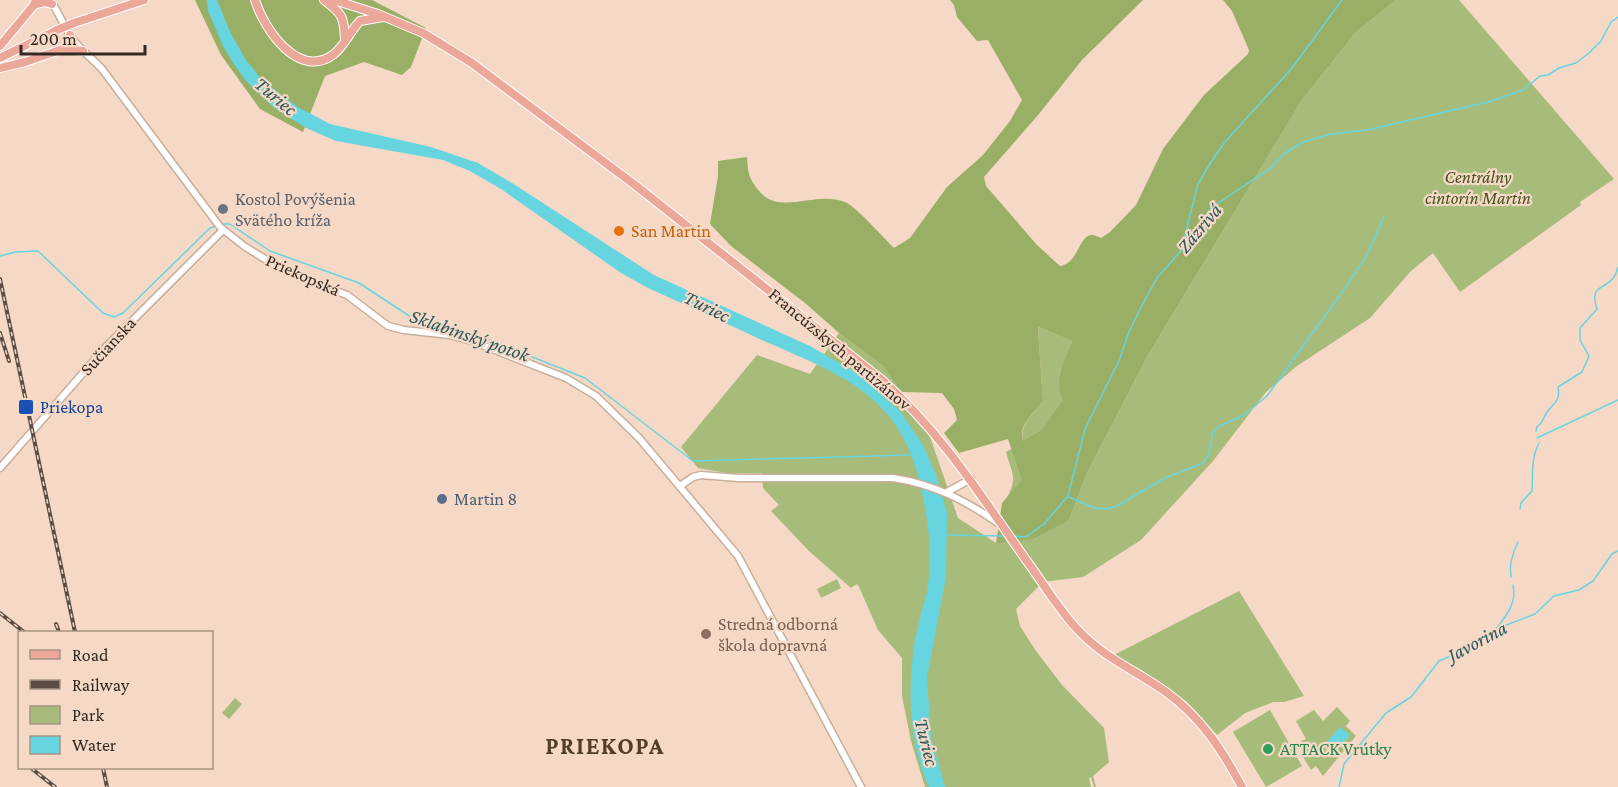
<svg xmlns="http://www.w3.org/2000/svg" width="1618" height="787" viewBox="0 0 1618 787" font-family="'Crimson Pro',serif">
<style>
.green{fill:#a7bb7a}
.forest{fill:#99af65;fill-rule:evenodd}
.water{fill:#67d5df}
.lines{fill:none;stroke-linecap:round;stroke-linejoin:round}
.stream{stroke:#67d5df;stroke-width:1.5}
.tertiary-casing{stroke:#c8ae9b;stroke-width:9}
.primary-casing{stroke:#fff;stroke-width:10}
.tertiary{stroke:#fff;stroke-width:6}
.primary{stroke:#eba79a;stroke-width:8}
.rail-casing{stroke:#5b4d43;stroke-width:4}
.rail{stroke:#f5d9c6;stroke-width:1.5;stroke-dasharray:4.5;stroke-linecap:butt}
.primary-bridge-casing{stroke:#fff;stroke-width:10;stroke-linecap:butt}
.primary-bridge{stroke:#eba79a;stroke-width:8}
.worship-dot{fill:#6b7280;stroke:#f5d9c6;stroke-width:2}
.food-dot{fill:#e8710a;stroke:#f5d9c6;stroke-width:2}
.transit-dot{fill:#1a4fb4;stroke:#f5d9c6;stroke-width:2}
.service-dot{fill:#5c6f8a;stroke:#f5d9c6;stroke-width:2}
.education-dot{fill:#8d6e63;stroke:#f5d9c6;stroke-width:2}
.leisure-dot{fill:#2e9e5b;stroke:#f5d9c6;stroke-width:2}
.labels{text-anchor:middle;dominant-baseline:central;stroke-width:4.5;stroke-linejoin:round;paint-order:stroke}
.park-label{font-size:18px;font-style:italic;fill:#44531d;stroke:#f5d9c6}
.worship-label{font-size:18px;fill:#5b616d;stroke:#f5d9c6;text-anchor:start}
.food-label{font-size:18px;fill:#c56008;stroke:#f5d9c6;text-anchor:start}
.street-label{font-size:18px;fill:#332922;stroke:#f5d9c6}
.transit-label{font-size:18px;fill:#164399;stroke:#f5d9c6;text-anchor:start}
.service-label{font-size:18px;fill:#4e5e75;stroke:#f5d9c6;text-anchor:start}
.education-label{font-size:18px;fill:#785e54;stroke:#f5d9c6;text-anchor:start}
.leisure-label{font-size:18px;fill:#27864d;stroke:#f5d9c6;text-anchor:start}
.water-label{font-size:20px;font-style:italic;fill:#28595d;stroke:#f5d9c6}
.district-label{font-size:24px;font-weight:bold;letter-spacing:1.5px;fill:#523c2c;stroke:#f5d9c6}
</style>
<rect width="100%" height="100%" fill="#f5d9c6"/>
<g class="green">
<path d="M 1396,0 L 1459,0 L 1614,179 L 1580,202 L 1581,205 L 1460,292 L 1433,253 L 1410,272 L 1370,318 L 1297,366 L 1266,392 L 1213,461 L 1141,540 L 1083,577 L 1043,582 L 1016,609 L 1020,626 L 1036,651 L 1062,685 L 1104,728 L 1109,762 L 1093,776 L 1096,787 L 1094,787 L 1091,777 L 1089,778 L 1091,787 L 925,787 L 911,741 L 902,696 L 902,658 L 878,630 L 859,587 L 857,584 L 851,588 L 809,551 L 771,511 L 779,505 L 763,488 L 762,473 L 727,473 L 698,468 L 681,447 L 757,355 L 810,374 L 839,333 L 883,366 L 891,375 L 929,434 L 958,518 L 996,543 L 1069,520 L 1087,473 L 1148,355 L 1302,100 L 1356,32 Z"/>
<path d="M 1038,327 L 1072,341 L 1060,374 L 1063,400 L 1029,477 L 1005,502 C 1018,476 1013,478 1006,452 L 1023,442 C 1019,424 1033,413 1043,402 Z"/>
<path d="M 837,579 L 841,588 L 821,598 L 817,589 Z"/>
<path d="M 1239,591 L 1304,696 L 1284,702 L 1273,702 L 1245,713 L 1217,735 L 1187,702 L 1143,671 L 1114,655 Z"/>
<path d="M 235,698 L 242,704 L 229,719 L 222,713 Z"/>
<path d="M 1337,707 L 1350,721 L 1346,726 L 1356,736 L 1323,776 L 1316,766 L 1311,770 L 1303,757 L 1306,752 L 1301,741 L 1306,739 L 1296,721 L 1314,710 L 1323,721 Z"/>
<path d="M 1270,710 L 1302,766 L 1266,787 L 1233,732 Z"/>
</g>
<g class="forest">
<path d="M 195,0 L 372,0 L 426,28 L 411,67 L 402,75 L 364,62 L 325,76 L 303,132 L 260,109 L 221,55 Z"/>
<path d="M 950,0 L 1143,0 L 1082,60 L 1039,114 L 984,177 L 986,186 L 1037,245 L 1060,266 C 1078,264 1079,235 1092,235 C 1095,235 1098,237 1101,238 L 1110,232 L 1136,205 L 1163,149 L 1204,95 L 1248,54 L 1249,50 L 1232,11 L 1223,0 L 1396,0 L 1356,32 L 1302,100 L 1148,355 L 1087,473 L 1069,520 L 1033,539 L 996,543 L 1002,503 L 1022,480 L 1008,439 L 959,453 L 944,433 L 957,420 L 954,409 L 942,393 L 902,392 L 883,366 L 839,333 L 805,303 L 731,246 L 710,224 L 718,176 L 718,161 L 747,157 C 748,174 749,178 759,191 C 781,217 817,189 847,203 C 857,208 884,238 894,248 L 910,238 L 947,187 L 983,155 L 1010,121 L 1022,100 L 988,40 L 977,41 L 957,17 L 954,5 ZM 1038,327 L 1072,341 C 1065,360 1053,380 1063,400 L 1042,430 L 1023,441 C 1018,425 1033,413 1043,402 Z"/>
</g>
<g class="water">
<path d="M 207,0 L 217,0 L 230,32 L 246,60 L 263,81 L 298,107 L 330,124 L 431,147 L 478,163 L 512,183 L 654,275 L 810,346 L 855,372 L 900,411 L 923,445 L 936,475 L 947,512 L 946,577 L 927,677 L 931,737 L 945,787 L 929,787 C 909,743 907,688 915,640 C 918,624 923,608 927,592 C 932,561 930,532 924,502 C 918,470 909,440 888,415 C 857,378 807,360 764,341 C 726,323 687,306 648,288 L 621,273 L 501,189 L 470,171 L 443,160 L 336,141 L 306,128 L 273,107 L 246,81 L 233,63 L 223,46 L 208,11 Z"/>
<path d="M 1340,727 L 1350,735 L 1336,751 L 1326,743 Z"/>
</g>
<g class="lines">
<g class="stream">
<path d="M 221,224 L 230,224 L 270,251 L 359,283 L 417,321 L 439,328 L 475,334 L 585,378 L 693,461 L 911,455"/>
<path d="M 1182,247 L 1198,184 L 1211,162 L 1225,142 L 1292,68 L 1342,0"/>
<path d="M 0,256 L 16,252 L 38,251 L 103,313 L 114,317 L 123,313 L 210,228 L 216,226"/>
<path d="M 1536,431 L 1537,427 C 1543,423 1542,420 1546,414 C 1552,403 1561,403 1558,387 L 1582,372 L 1589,356 L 1580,340 L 1580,328 L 1597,309 C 1589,284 1604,291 1614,277 C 1616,274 1617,270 1618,267"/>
<path d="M 1537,438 L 1618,400"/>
<path d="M 1069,497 L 1095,508 L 1107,509 L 1117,506 L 1165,478 L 1203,463 L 1209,454 L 1213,432 L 1218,427 L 1244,415 L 1267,396 L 1345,288 L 1367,255 L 1384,217"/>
<path d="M 1520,509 L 1521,503 L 1532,491 C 1533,474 1531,458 1539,443"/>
<path d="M 946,535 L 1005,536"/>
<path d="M 1012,536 L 1026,537 L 1044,524 L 1068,496 L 1085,429 L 1119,361 L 1129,332 L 1141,307 L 1157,278 L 1193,237 L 1211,208 L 1272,167 L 1285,153 L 1303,142 L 1331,134 L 1367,130 L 1488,102 L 1523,90 L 1540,76 L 1548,75 L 1559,68 L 1576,63 L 1589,53 L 1601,41 L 1611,22 L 1618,17"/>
<path d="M 1511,577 C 1509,566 1513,552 1518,542"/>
<path d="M 1496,629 C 1507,615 1517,603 1513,585"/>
<path d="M 1339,787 L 1344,764 L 1367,736 L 1386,713 L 1411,697 L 1439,661 L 1477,645 L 1496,629 L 1535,614 L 1554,596 L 1579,590 L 1593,581 L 1612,554 L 1618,551"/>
</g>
<g class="tertiary-casing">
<g id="tertiary">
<path d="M 50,0 C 60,14 63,26 72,38 C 80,50 92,58 102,69 L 220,227 L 244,246 L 273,264 L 304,279 L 347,295 L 388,326 L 404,330 L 450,335 L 472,341 L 566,378 L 596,396 L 639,438 L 738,556 L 861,787"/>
<path d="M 0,468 L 104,349 L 223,230"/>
<path d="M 680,486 L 693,477 L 701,475 L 738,478 L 893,478 C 933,484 965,500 998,523"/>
<path d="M 947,492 L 971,479"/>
</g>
</g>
<g class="primary-casing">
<g id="primary">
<path d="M 255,0 C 264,29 299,81 334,54 C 345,45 350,31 360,21 L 383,17"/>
<path d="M 324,0 C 343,14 344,17 345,40"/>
<path d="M 334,0 L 378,14 L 423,33 L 472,63 L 635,185 L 882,380 C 942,433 983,499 1029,564 C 1045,586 1059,610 1078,630 C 1104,658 1135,670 1166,692 C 1201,717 1222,750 1242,787"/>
<path d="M 34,5 L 45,2 L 52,4"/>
<path d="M 74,23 L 144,0"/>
<path d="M 0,46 L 34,5 L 36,0"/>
<path d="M 63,49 L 68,44 L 70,35"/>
<path d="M 0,58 L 57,30"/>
<path d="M 0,68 L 25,62 L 63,49 L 83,51"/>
</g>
</g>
<use href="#tertiary" class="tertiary"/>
<use href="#primary" class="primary"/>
<g class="rail-casing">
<g id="rail">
<path d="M 0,279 L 75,632"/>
<path d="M 0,333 L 9,361"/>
<path d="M 0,613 L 24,632"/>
<path d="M 56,624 L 59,632"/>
<path d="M 31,768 L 55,787"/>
<path d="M 103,768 L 107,787"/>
</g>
</g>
<use href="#rail" class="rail"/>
<g class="primary-bridge-casing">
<path id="primary-bridge" d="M 57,30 L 74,23"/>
</g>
<use href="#primary-bridge" class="primary-bridge"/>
</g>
<circle class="worship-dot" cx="223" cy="209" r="6"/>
<circle class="food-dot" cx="619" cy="231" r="6"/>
<rect class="transit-dot" x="18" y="399" width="16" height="16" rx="3"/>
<circle class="service-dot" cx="442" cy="499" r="6"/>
<circle class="education-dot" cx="706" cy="634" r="6"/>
<circle class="leisure-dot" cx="1268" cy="749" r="6"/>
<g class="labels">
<g class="park-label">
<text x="1478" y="177">Centrálny<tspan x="1478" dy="21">cintorín Martin</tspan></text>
</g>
<g class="worship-label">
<text x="235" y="199">Kostol Povýšenia<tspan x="235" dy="21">Svätého kríža</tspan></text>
</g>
<g class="food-label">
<text x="631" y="231">San Martin</text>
</g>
<g class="street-label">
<text transform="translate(303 275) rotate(24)">Priekopská</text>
<text transform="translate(108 346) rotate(-47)">Sučianska</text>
<text transform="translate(840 349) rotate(40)">Francúzskych partizánov</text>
</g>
<g class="transit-label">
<text x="40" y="407">Priekopa</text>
</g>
<g class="service-label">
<text x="454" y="499">Martin 8</text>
</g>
<g class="education-label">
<text x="718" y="624">Stredná odborná<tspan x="718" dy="21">škola dopravná</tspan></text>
</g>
<g class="leisure-label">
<text x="1280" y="749">ATTACK Vrútky</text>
</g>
<g class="water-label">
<text transform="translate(276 96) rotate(40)">Turiec</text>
<text transform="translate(1199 228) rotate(-50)">Zázrivá</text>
<text transform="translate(707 306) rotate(26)">Turiec</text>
<text transform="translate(470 335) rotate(19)">Sklabinský potok</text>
<text transform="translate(1477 641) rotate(-28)">Javorina</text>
<text transform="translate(927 742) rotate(76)">Turiec</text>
</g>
<g class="district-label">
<text x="605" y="745">PRIEKOPA</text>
</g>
</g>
<rect x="18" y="631" width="195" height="138" fill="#f5d9c6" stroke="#a79384" stroke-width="1.5"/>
<rect x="30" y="650" width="30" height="9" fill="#eba79a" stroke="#a79384" stroke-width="1.5"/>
<text x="72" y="661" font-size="18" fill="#332922">Road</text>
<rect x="30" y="680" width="30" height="9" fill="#5b4d43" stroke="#a79384" stroke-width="1.5"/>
<text x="72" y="691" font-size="18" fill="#332922">Railway</text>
<rect x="30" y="706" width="30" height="18" fill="#a7bb7a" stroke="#a79384" stroke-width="1.5"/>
<text x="72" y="721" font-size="18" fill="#332922">Park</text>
<rect x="30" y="736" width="30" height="18" fill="#67d5df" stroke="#a79384" stroke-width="1.5"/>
<text x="72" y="751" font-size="18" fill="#332922">Water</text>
<path d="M21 45v9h124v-9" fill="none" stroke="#332922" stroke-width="3"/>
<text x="30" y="45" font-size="18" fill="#332922" stroke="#f5d9c6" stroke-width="4.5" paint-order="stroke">200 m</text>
</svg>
